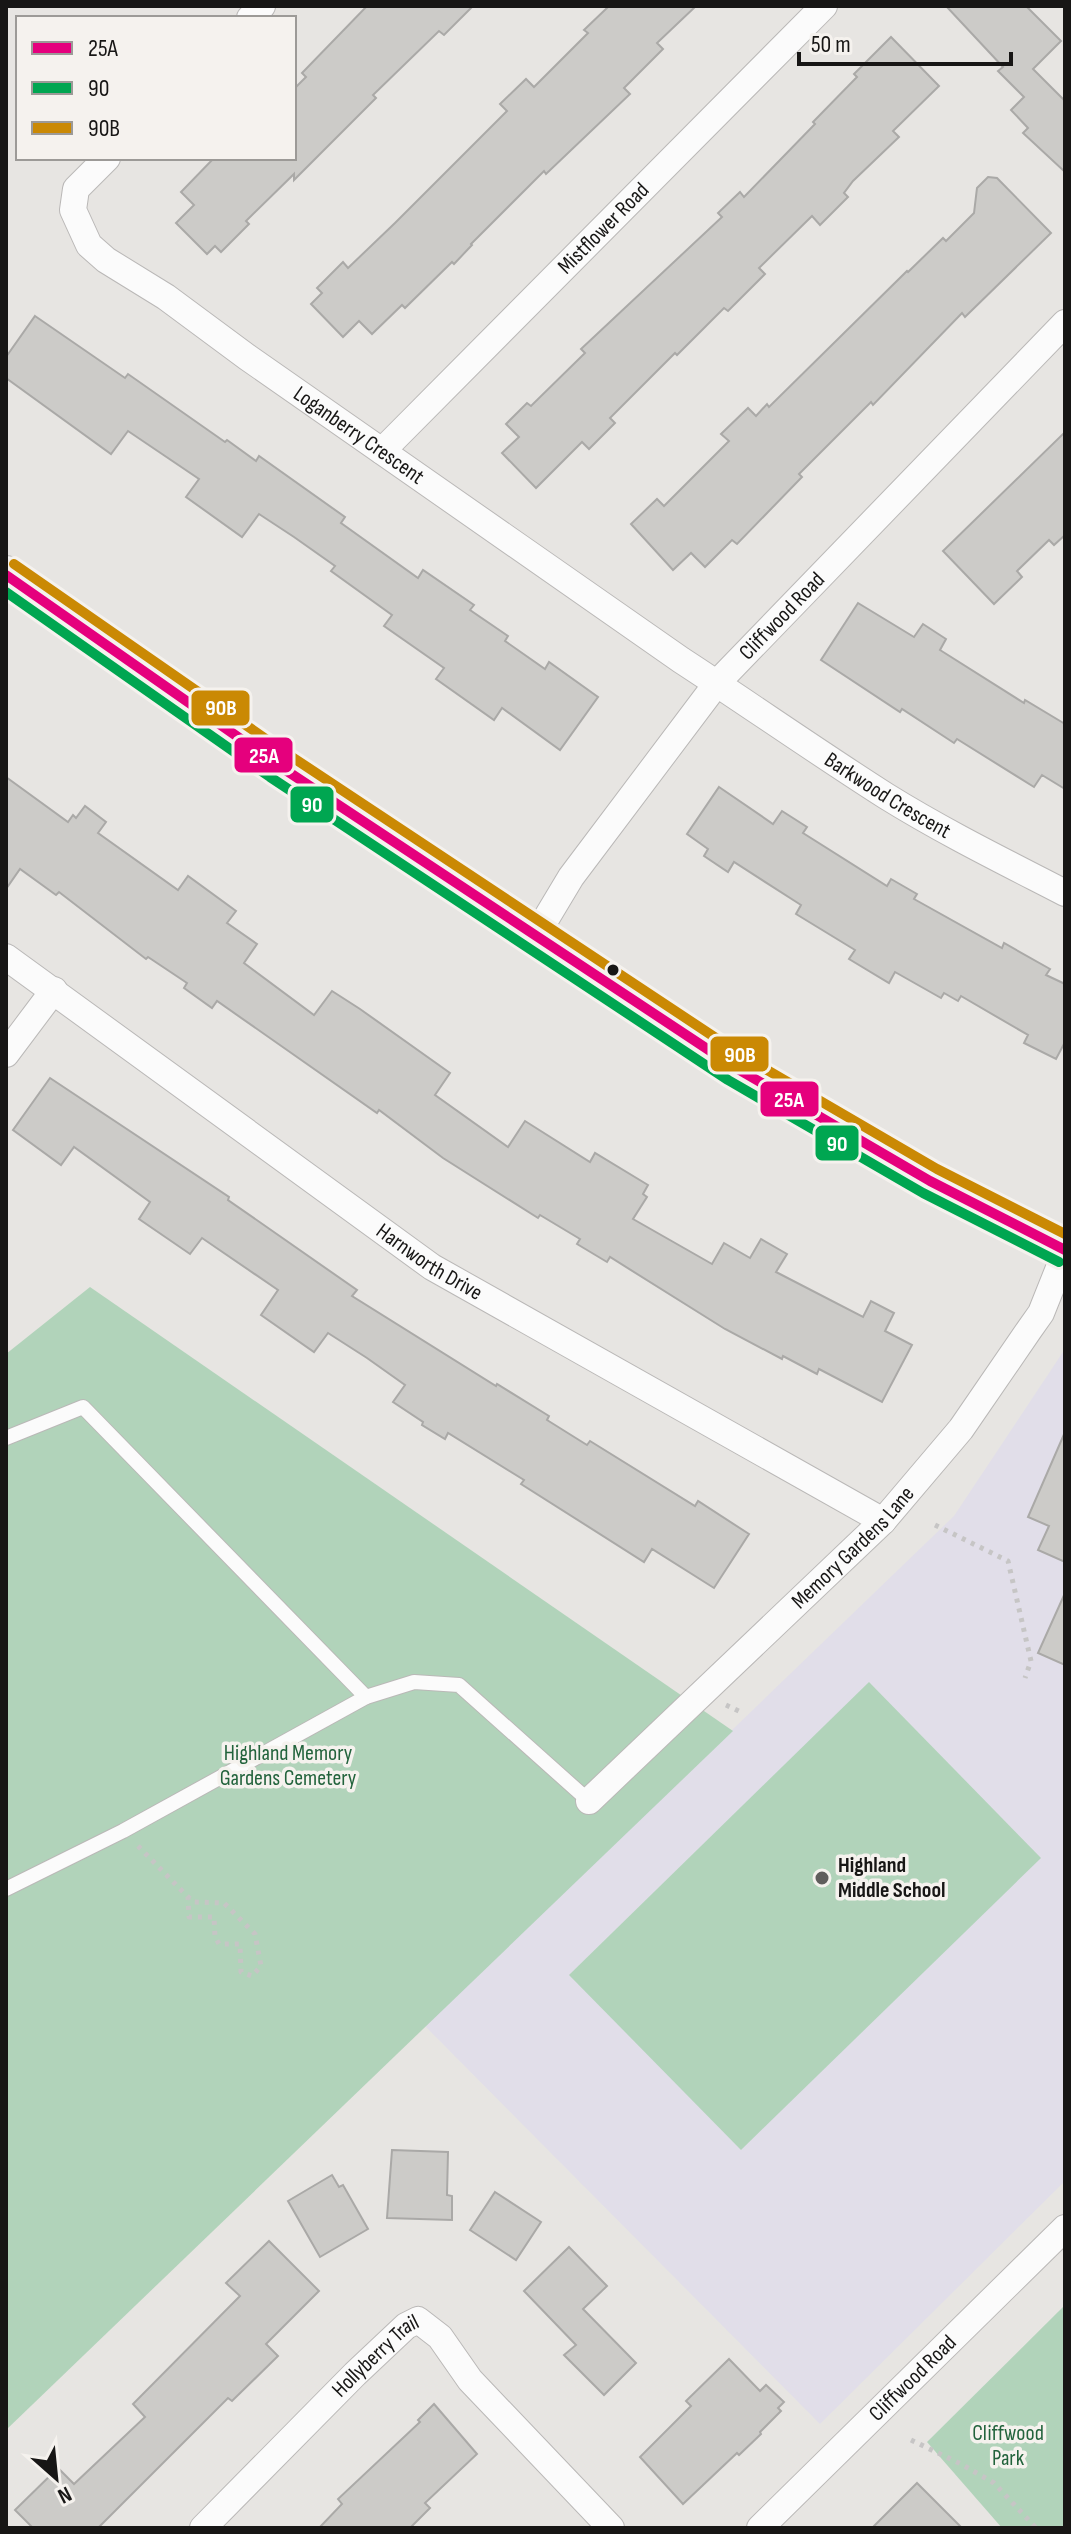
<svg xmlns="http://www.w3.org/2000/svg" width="1071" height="2534" viewBox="0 0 1071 2534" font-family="'Sofia Sans Condensed',sans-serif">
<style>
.education{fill:#e1dee9}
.green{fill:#b1d3ba}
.building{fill:#cccbc8;stroke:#aaa9a7;stroke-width:2}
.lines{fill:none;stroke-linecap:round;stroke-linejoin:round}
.lane-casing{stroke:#bab8b7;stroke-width:16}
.street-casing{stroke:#bab8b7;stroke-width:28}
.secondary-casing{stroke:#bab8b7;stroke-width:40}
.path{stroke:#c6c5c5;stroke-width:5;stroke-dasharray:4 6;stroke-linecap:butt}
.lane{stroke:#fbfbfb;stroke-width:14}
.street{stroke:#fbfbfb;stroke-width:26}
.secondary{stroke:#fbfbfb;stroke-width:38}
.bus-1-casing{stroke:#f5f2ee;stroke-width:16}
.bus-2-casing{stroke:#f5f2ee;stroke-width:16}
.bus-3-casing{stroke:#f5f2ee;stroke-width:16}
.bus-1{stroke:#e5007d;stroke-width:10}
.bus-2{stroke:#00a651;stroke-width:10}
.bus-3{stroke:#ca8904;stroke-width:10}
.bus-dot{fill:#171615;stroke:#f5f2ee;stroke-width:3}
.poi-dot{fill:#605e5d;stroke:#f5f2ee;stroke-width:3}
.labels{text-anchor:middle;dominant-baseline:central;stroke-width:7;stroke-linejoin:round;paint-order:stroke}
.street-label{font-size:22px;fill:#171615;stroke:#f5f2ee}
.park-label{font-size:22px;fill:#22633c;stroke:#f5f2ee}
.poi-label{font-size:22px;font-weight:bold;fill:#171615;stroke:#f5f2ee;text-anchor:start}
.line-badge{stroke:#f5f2ee;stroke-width:3}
.badge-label{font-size:22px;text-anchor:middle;font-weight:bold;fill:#fff}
</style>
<rect width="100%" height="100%" fill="#e7e5e2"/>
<path class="education" d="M 1065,1349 L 1065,2181 L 820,2424 L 425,2026 L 954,1516 Z"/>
<g class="green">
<path d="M 90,1287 L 733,1731 L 6,2430 L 6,1354 Z"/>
<path d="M 869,1682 L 1041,1858 L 741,2150 L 569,1975 Z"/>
<path d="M 1065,2305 L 1065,2528 L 1002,2528 L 927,2442 Z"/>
</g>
<g class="building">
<path d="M 367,6 L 473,6 L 444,35 L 439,31 L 373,95 L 376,98 L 294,180 L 294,174 L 246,221 L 249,224 L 221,252 L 215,246 L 207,254 L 176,223 L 194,205 L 181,192 L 214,158 L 294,158 L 294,89 L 306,77 L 302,73 Z"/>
<path d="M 609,6 L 696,6 L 657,43 L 663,49 L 624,88 L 630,94 L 546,174 L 544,171 L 471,244 L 472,245 L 454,264 L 452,262 L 405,308 L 402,305 L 372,334 L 359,321 L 343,337 L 311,304 L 322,293 L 317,288 L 343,262 L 348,268 L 395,223 L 507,111 L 500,104 L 526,79 L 534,87 L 588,33 L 584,30 Z"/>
<path d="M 946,6 L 1026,6 L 1061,41 L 1033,69 L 1065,101 L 1065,172 L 1023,133 L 1028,128 L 1011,110 L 1024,97 L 998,71 L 1003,67 Z"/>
<path d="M 891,37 L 939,86 L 893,131 L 899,137 L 853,181 L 844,193 L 848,197 L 820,225 L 812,216 L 759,268 L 765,274 L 728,311 L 724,308 L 677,355 L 675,353 L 610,418 L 615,423 L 589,449 L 582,442 L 536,488 L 502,453 L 519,437 L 506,424 L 527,403 L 531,406 L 585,353 L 581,349 L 722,217 L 718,213 L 740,192 L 744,197 L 815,124 L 813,122 L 857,77 L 854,74 Z"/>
<path d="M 988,177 L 997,178 L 1051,233 L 965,317 L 962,313 L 873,405 L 871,402 L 799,474 L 802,477 L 737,544 L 732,540 L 705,567 L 691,553 L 673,570 L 631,524 L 657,499 L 664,506 L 729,441 L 721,434 L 748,408 L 756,416 L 767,404 L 769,407 L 907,271 L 908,272 L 943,238 L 946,241 L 974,213 L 977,188 Z"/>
<path d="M 35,316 L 125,378 L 128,374 L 225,442 L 227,440 L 256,461 L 259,456 L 345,517 L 341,523 L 418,578 L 423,570 L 474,605 L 470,610 L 508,636 L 505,641 L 545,669 L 549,662 L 598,697 L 560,750 L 502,708 L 494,720 L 436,679 L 444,668 L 384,626 L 392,615 L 331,571 L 335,566 L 294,537 L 259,514 L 242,537 L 186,497 L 199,479 L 128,431 L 111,454 L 6,378 L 6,357 Z"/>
<path d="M 1065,432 L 1065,535 L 1054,545 L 1049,540 L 1017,571 L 1022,577 L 994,604 L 943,551 Z"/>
<path d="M 858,603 L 914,637 L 923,624 L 946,639 L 940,650 L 1024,703 L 1025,700 L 1065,724 L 1065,789 L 1042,775 L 1034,787 L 957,739 L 954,743 L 902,709 L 900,712 L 821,660 Z"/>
<path d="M 6,777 L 68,822 L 73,815 L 76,818 L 85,806 L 106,822 L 98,833 L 178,890 L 188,876 L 236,911 L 227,923 L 257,944 L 244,963 L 314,1015 L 332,991 L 360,1009 L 450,1073 L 435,1095 L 508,1147 L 525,1121 L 590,1162 L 595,1153 L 648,1185 L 643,1194 L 647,1197 L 633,1219 L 712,1264 L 724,1243 L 750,1258 L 761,1239 L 787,1254 L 776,1272 L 863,1317 L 871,1301 L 894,1313 L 885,1331 L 912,1345 L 882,1402 L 819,1369 L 817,1374 L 783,1356 L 782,1359 L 725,1329 L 610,1257 L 607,1262 L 577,1244 L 580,1239 L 540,1215 L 538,1218 L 443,1158 L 379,1110 L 377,1113 L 217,1001 L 212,1008 L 184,988 L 187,983 L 148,957 L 146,959 L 59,892 L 56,895 L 20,869 L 6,889 Z"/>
<path d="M 719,787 L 773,824 L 782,811 L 807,827 L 803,833 L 887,886 L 891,879 L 917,894 L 914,899 L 1002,948 L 1004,943 L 1050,969 L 1046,975 L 1065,984 L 1065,1042 L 1056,1059 L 1024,1043 L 1028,1035 L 961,996 L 958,1001 L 944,993 L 941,998 L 895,972 L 889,983 L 849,959 L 855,950 L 796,914 L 801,905 L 734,862 L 728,872 L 704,856 L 708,849 L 687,834 Z"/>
<path d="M 50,1078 L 229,1197 L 228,1200 L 357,1290 L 352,1296 L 496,1386 L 497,1384 L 549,1416 L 547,1420 L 587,1445 L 590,1441 L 695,1506 L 698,1501 L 749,1534 L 714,1588 L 652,1549 L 644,1562 L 521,1484 L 524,1480 L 448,1433 L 445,1439 L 422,1425 L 423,1422 L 393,1402 L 405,1385 L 367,1358 L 328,1333 L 314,1352 L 261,1315 L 278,1290 L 202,1238 L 190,1254 L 139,1219 L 150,1202 L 74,1147 L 61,1165 L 13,1130 Z"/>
<path d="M 1065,1432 L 1065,1562 L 1038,1550 L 1049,1526 L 1028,1517 Z"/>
<path d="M 1065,1593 L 1065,1665 L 1038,1653 Z"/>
<path d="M 392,2150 L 448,2152 L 447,2195 L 452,2196 L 452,2220 L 387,2218 Z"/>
<path d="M 332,2175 L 339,2187 L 343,2185 L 368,2229 L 320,2257 L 288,2201 Z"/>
<path d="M 495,2192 L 541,2222 L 516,2260 L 470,2230 Z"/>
<path d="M 269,2241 L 319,2291 L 266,2344 L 278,2356 L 232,2401 L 228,2398 L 98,2528 L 33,2528 L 15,2510 L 58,2468 L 74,2484 L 145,2417 L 133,2404 L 240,2296 L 226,2283 Z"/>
<path d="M 569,2247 L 607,2286 L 583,2309 L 636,2363 L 604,2395 L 564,2355 L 576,2345 L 524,2291 Z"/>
<path d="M 729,2359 L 760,2391 L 766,2385 L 784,2402 L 778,2408 L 781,2411 L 760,2432 L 761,2434 L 739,2455 L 737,2453 L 683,2504 L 640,2457 L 691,2406 L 686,2401 Z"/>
<path d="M 434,2404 L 477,2454 L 425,2503 L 430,2508 L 410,2528 L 319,2528 L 342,2504 L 338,2499 L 420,2422 L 418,2420 Z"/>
<path d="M 917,2483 L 962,2528 L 872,2528 Z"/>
</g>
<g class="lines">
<g class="lane-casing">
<g id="lane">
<path d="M 6,1438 L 83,1407 L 366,1697"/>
<path d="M 6,1889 L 123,1831 L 366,1697 L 414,1682 L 459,1685 L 589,1801"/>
</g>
</g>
<g class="street-casing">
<g id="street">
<path d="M 250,18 L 262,6"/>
<path id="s1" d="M 107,158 L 76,189 L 73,210 L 89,245 L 106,260 L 166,297 L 247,357 L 681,660 C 750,705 817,752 886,796 C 944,832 1005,862 1065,893"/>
<path id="s2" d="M 382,451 L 824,6"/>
<path id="s3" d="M 535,937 L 571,877 L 717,683 L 1065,323"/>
<path id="s4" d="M 6,957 L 432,1267 L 883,1521"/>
<path d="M 6,1054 L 54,990"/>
<path id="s5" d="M 589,1801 L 883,1521 L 961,1429 L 1029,1330 L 1041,1313 L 1065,1253"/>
<path id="s6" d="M 203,2528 L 355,2374 L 406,2326 L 418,2320 L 440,2337 L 470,2380 L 611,2528"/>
<path id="s7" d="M 760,2528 L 1065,2228"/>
</g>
</g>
<g class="secondary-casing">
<path id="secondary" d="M 6,575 L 278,765 L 736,1068 L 930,1181 L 1065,1250"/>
</g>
<g class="path">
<path d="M 935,1525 L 1008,1561 L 1031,1661 L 1025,1678"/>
<path d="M 726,1705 L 743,1713"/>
<path d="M 138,1846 L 188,1897 L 194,1902 L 224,1903 L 255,1934 L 261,1966 L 252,1976 L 241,1972 L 240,1944 L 219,1944 L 215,1937 L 214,1917 L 189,1917 L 188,1897"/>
<path d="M 911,2440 L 961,2464 L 994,2483 L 1036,2528"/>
</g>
<use href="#lane" class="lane"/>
<use href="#street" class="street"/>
<use href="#secondary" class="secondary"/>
<g class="bus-1-casing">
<path id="bus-1" d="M 6,575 L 278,765 L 736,1068 L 930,1181 L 1065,1250"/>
</g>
<g class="bus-2-casing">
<path id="bus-2" d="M 6,592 L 270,777 L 728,1080 L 923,1193 L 1059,1262"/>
</g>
<g class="bus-3-casing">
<path id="bus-3" d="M 14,564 L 286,753 L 743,1056 L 937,1169 L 1065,1234"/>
</g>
<use href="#bus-1" class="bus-1"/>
<use href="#bus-2" class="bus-2"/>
<use href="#bus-3" class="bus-3"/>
</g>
<circle class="bus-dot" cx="613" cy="970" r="7"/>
<circle class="poi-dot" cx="822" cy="1878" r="8"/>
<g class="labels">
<g class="street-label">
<text stroke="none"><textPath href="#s2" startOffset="314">Mistflower Road</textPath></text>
<text stroke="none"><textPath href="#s1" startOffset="434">Loganberry Crescent</textPath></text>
<text stroke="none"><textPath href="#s3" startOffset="406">Cliffwood Road</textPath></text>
<text stroke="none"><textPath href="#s1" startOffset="1074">Barkwood Crescent</textPath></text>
<text stroke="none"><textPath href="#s4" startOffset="522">Harnworth Drive</textPath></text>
<text stroke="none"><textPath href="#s5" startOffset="366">Memory Gardens Lane</textPath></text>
<text stroke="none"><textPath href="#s6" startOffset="244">Hollyberry Trail</textPath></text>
<text stroke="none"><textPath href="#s7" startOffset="214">Cliffwood Road</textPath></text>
</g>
<g class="park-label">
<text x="288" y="1753">Highland Memory<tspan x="288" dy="25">Gardens Cemetery</tspan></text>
<text x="1008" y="2433">Cliffwood<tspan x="1008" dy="25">Park</tspan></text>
</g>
<g class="poi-label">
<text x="838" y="1865">Highland<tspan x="838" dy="25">Middle School</tspan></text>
</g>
</g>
<g class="line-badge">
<rect x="190" y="689" width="61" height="38" rx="8" fill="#ca8904"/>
<rect x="233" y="736" width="61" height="38" rx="8" fill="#e5007d"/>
<rect x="289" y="785" width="46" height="39" rx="8" fill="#00a651"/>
<rect x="709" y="1035" width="61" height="38" rx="8" fill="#ca8904"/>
<rect x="759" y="1080" width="61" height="38" rx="8" fill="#e5007d"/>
<rect x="814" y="1124" width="46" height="38" rx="8" fill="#00a651"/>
</g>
<g class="badge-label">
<text x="221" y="715">90B</text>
<text x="264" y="763">25A</text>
<text x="312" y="812">90</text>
<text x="740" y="1062">90B</text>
<text x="789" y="1107">25A</text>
<text x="837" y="1151">90</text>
</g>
<rect width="1071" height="2534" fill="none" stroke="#171615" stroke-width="16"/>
<rect x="16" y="16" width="280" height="144" fill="#f5f2ee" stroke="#9c9a97" stroke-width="2"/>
<rect x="32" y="42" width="40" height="12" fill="#e5007d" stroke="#9c9a97" stroke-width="2"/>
<text x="88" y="56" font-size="24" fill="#171615">25A</text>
<rect x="32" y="82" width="40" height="12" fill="#00a651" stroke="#9c9a97" stroke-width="2"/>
<text x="88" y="96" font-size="24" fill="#171615">90</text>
<rect x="32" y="122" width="40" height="12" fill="#ca8904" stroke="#9c9a97" stroke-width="2"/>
<text x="88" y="136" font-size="24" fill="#171615">90B</text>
<g transform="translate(56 2478) rotate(153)" stroke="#f5f2ee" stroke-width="6" paint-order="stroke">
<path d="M0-6L14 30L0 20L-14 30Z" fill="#171615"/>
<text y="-12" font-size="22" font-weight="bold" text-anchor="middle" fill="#171615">N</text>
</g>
<path d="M799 52v12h212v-12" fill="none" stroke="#171615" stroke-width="4"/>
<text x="811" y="52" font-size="24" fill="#171615" stroke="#f5f2ee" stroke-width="6" paint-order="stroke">50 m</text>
</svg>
